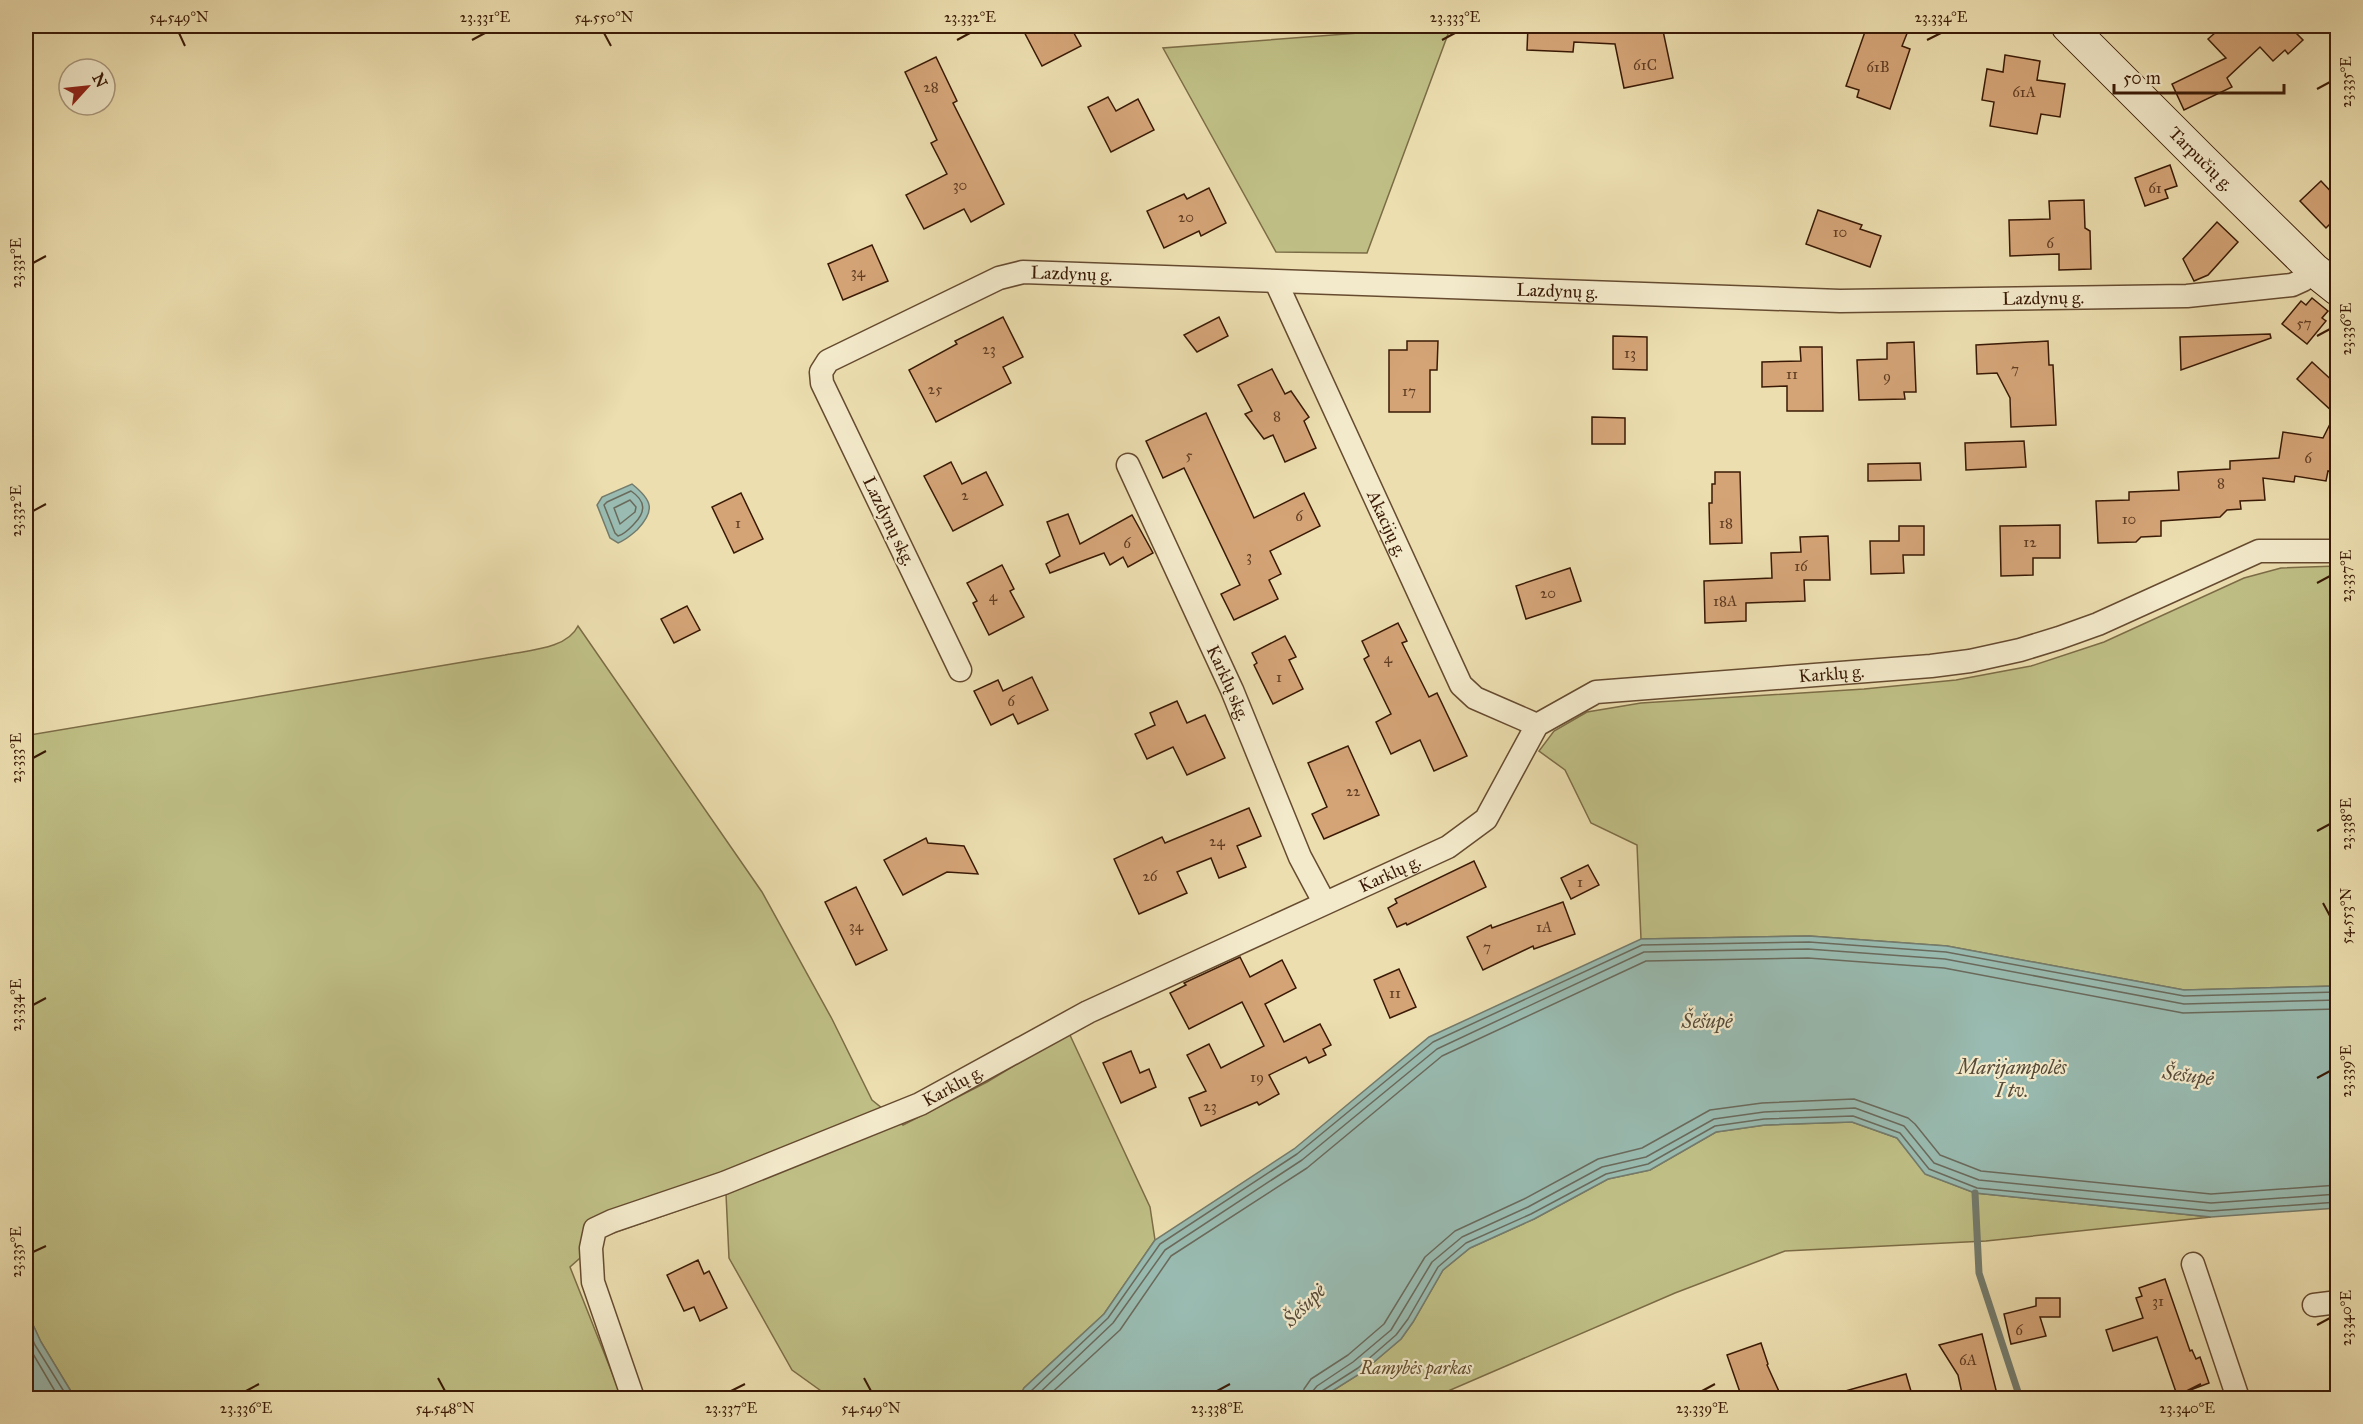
<svg xmlns="http://www.w3.org/2000/svg" width="2363" height="1424" viewBox="0 0 2363 1424" font-family="'IM FELL Great Primer',serif">
<style>
.green{fill:#bfbf85;stroke:#7c6c46;stroke-width:1.5}
.water{fill:#99bbb1;stroke:#737b6d;stroke-width:1.5}
.lines{fill:none;stroke-linecap:round;stroke-linejoin:round}
.shore{stroke:#6a6a5c;stroke-width:1.5}
.stream{stroke:#737b6d;stroke-width:7}
.building{fill:#d4a477;stroke:#3a1a06;stroke-width:1.5}
.street-casing{stroke:#664b30;stroke-width:25}
.secondary-casing{stroke:#3a1a06;stroke-width:35}
.street{stroke:#f3eacb;stroke-width:22}
.secondary{stroke:#f3eacb;stroke-width:33}
.ticks{fill:none;stroke:#3a1a06;stroke-width:2}
.labels{text-anchor:middle;dominant-baseline:central;stroke-width:4.5;stroke-linejoin:round;paint-order:stroke}
.number-label{font-size:15px;fill:#603c22}
.street-label{font-size:18px;fill:#3a1a06;stroke:#f3eacb}
.park-label{font-size:18px;font-style:italic;fill:#624c2c;stroke:#f3eacb}
.water-label{font-size:20px;font-style:italic;fill:#564a39;stroke:#f3eacb}
.neatline{fill:none;stroke:#3a1a06;stroke-width:2}
.ticks-label{font-size:15px;text-anchor:middle;fill:#3a1a06}
</style>
<rect width="100%" height="100%" fill="#ecdeaf"/>
<filter id="stains"><feTurbulence type="fractalNoise" baseFrequency=".00333" numOctaves="4"/><feColorMatrix values="0 0 0 0 .2 0 0 0 0 .09 0 0 0 0 .02 0 0 0 .5 -.17"/></filter>
<radialGradient id="worn" r=".72"><stop offset=".6" stop-color="#630" stop-opacity="0"/><stop offset="1" stop-color="#630" stop-opacity=".3"/></radialGradient>
<g class="green">
<path d="M 1451,26 L 1367,253 L 1276,252 L 1163,48 Z"/>
<path d="M 2337,566 L 2337,986 L 2184,990 L 1947,946 L 1809,936 L 1641,939 L 1637,845 L 1591,823 L 1565,770 L 1539,751 L 1554,731 L 1587,712 L 1641,703 L 1864,689 L 1956,680 L 2031,666 L 2104,642 L 2244,578 L 2281,568 Z"/>
<path d="M 578,626 L 762,892 L 832,1019 L 872,1100 L 903,1125 L 987,1082 L 1069,1033 L 1150,1207 L 1155,1240 L 1104,1314 L 1024,1388 L 1019,1398 L 831,1398 L 792,1370 L 729,1258 L 726,1194 L 605,1236 L 570,1267 L 622,1398 L 75,1398 L 41,1342 L 26,1310 L 26,731 L 30,735 L 505,655 C 529,650 567,649 578,626 Z"/>
<path d="M 1852,1122 L 1897,1138 L 1926,1174 L 1975,1193 L 2211,1217 L 1986,1241 L 1785,1251 L 1675,1293 L 1432,1398 L 1321,1398 L 1361,1373 L 1401,1339 L 1413,1322 L 1443,1270 L 1470,1248 L 1534,1219 L 1608,1179 L 1650,1170 L 1716,1132 L 1765,1125 Z"/>
</g>
<g class="water">
<path d="M 632,484 C 652,500 656,510 637,530 C 630,536 626,540 618,543 L 610,538 L 597,505 L 602,497 Z"/>
<path d="M 1809,936 L 1947,946 L 2184,990 L 2337,986 L 2337,1208 L 2211,1217 L 1975,1193 L 1925,1174 L 1897,1138 L 1852,1122 L 1765,1125 L 1716,1132 L 1650,1170 L 1608,1179 L 1534,1219 L 1470,1248 L 1443,1270 L 1413,1322 L 1401,1339 L 1361,1373 L 1321,1398 L 1019,1398 L 1024,1388 L 1104,1314 L 1155,1240 L 1294,1149 L 1429,1037 L 1641,939 Z"/>
<path d="M 26,1310 L 41,1342 L 75,1398 L 26,1398 Z"/>
</g>
<g class="lines">
<g class="shore">
<path d="M 631,491 C 646,501 646,512 634,524 C 629,529 625,534 618,536 L 615,533 L 604,505 L 607,502 Z"/>
<path d="M 630,500 L 636,507 L 635,512 L 620,524 L 614,508 Z"/>
<path d="M 26,1324 L 35,1345 L 68,1398"/>
<path d="M 26,1342 L 59,1398"/>
<path d="M 1025,1398 L 1030,1392 L 1108,1318 L 1160,1244 L 1297,1154 L 1433,1042 L 1642,945 L 1809,942 L 1946,952 L 2184,996 L 2338,992"/>
<path d="M 1034,1398 L 1113,1323 L 1165,1250 L 1302,1160 L 1437,1049 L 1644,952 L 1808,949 L 1945,959 L 2184,1004 L 2338,1000"/>
<path d="M 1046,1398 L 1120,1330 L 1171,1256 L 1307,1168 L 1442,1056 L 1646,961 L 1808,958 L 1944,968 L 2183,1013 L 2338,1009"/>
<path d="M 1303,1398 L 1304,1389 L 1311,1379 L 1348,1355 L 1384,1324 L 1425,1257 L 1455,1231 L 1524,1199 L 1598,1159 L 1642,1148 L 1710,1110 L 1762,1103 L 1854,1099 L 1908,1118 L 1915,1124 L 1940,1155 L 1981,1171 L 2211,1194 L 2338,1185"/>
<path d="M 1312,1398 L 1312,1392 L 1317,1386 L 1353,1362 L 1391,1330 L 1432,1262 L 1462,1237 L 1528,1207 L 1602,1167 L 1646,1157 L 1714,1119 L 1764,1112 L 1855,1108 L 1904,1126 L 1934,1163 L 1979,1180 L 2211,1203 L 2338,1194"/>
<path d="M 1319,1398 L 1322,1391 L 1358,1368 L 1396,1335 L 1408,1319 L 1438,1267 L 1466,1243 L 1531,1214 L 1606,1174 L 1648,1164 L 1715,1126 L 1764,1119 L 1853,1116 L 1900,1133 L 1929,1169 L 1977,1188 L 2211,1211 L 2338,1202"/>
</g>
<path class="stream" d="M 1975,1193 L 1979,1273 L 2020,1398"/>
</g>
<g class="building">
<path d="M 1021,26 L 1070,26 L 1081,46 L 1042,66 Z"/>
<path d="M 1528,26 L 1662,26 L 1673,78 L 1624,88 L 1615,44 L 1574,42 L 1573,52 L 1527,50 Z"/>
<path d="M 1867,26 L 1893,26 L 1908,31 L 1902,46 L 1910,49 L 1890,109 L 1857,97 L 1859,90 L 1846,86 Z"/>
<path d="M 2223,26 L 2289,26 L 2303,40 L 2288,54 L 2285,50 L 2273,61 L 2260,47 L 2227,78 L 2232,87 L 2184,110 L 2172,84 L 2226,58 L 2208,39 Z"/>
<path d="M 2005,55 L 2040,61 L 2037,80 L 2065,84 L 2060,117 L 2041,114 L 2037,134 L 1990,126 L 1994,102 L 1982,100 L 1987,69 L 2003,72 Z"/>
<path d="M 936,57 L 957,101 L 953,103 L 1004,204 L 971,222 L 964,209 L 924,229 L 906,195 L 947,174 L 931,143 L 937,140 L 905,72 Z"/>
<path d="M 1108,97 L 1116,111 L 1138,99 L 1154,130 L 1111,152 L 1088,107 Z"/>
<path d="M 2170,165 L 2177,186 L 2165,190 L 2168,198 L 2145,206 L 2135,178 Z"/>
<path d="M 2321,181 L 2337,198 L 2337,217 L 2326,228 L 2300,201 Z"/>
<path d="M 1209,188 L 1226,223 L 1201,236 L 1199,231 L 1164,248 L 1147,211 L 1184,194 L 1187,199 Z"/>
<path d="M 2084,200 L 2085,228 L 2090,231 L 2091,269 L 2059,270 L 2059,254 L 2010,256 L 2009,220 L 2050,219 L 2049,201 Z"/>
<path d="M 1818,210 L 1862,225 L 1860,229 L 1881,236 L 1870,267 L 1806,244 Z"/>
<path d="M 2217,222 L 2238,242 L 2208,275 L 2194,281 L 2183,259 Z"/>
<path d="M 872,245 L 888,281 L 843,300 L 828,264 Z"/>
<path d="M 2312,298 L 2328,311 L 2322,318 L 2326,321 L 2307,344 L 2282,324 L 2301,301 L 2306,305 Z"/>
<path d="M 1003,317 L 1023,357 L 1003,367 L 1011,383 L 936,422 L 909,370 L 957,344 L 955,341 Z"/>
<path d="M 1219,317 L 1228,336 L 1197,352 L 1184,335 Z"/>
<path d="M 2270,334 L 2271,338 L 2181,370 L 2180,337 Z"/>
<path d="M 1613,336 L 1647,337 L 1647,370 L 1613,369 Z"/>
<path d="M 1407,341 L 1438,341 L 1437,370 L 1430,370 L 1430,412 L 1389,412 L 1389,350 L 1407,350 Z"/>
<path d="M 2048,341 L 2049,365 L 2053,365 L 2056,425 L 2011,427 L 2010,398 L 1997,373 L 1977,374 L 1976,345 Z"/>
<path d="M 1914,342 L 1916,392 L 1904,392 L 1905,399 L 1859,400 L 1857,360 L 1887,359 L 1887,343 Z"/>
<path d="M 1800,347 L 1822,347 L 1823,411 L 1787,411 L 1787,386 L 1762,387 L 1762,362 L 1801,361 Z"/>
<path d="M 2312,362 L 2337,385 L 2337,473 L 2328,471 L 2326,481 L 2295,476 L 2294,482 L 2263,478 L 2265,500 L 2240,501 L 2241,509 L 2227,510 L 2220,517 L 2161,521 L 2161,536 L 2141,537 L 2136,542 L 2098,543 L 2096,501 L 2129,500 L 2129,492 L 2179,490 L 2178,472 L 2230,469 L 2230,461 L 2279,458 L 2283,432 L 2323,438 L 2335,414 L 2297,379 Z"/>
<path d="M 1272,369 L 1285,394 L 1291,391 L 1309,417 L 1304,421 L 1316,448 L 1285,462 L 1273,435 L 1264,439 L 1245,414 L 1252,411 L 1238,385 Z"/>
<path d="M 1206,413 L 1254,518 L 1304,493 L 1320,526 L 1270,551 L 1281,574 L 1269,580 L 1278,599 L 1234,620 L 1221,594 L 1240,585 L 1184,468 L 1163,478 L 1146,441 Z"/>
<path d="M 1592,417 L 1625,418 L 1625,444 L 1592,444 Z"/>
<path d="M 2024,441 L 2026,467 L 1966,470 L 1965,443 Z"/>
<path d="M 951,462 L 962,484 L 986,472 L 1003,505 L 953,531 L 924,476 Z"/>
<path d="M 1920,463 L 1921,480 L 1868,481 L 1868,464 Z"/>
<path d="M 1715,472 L 1740,472 L 1742,543 L 1710,544 L 1709,503 L 1712,503 L 1712,484 L 1715,484 Z"/>
<path d="M 741,493 L 763,539 L 734,553 L 712,507 Z"/>
<path d="M 1068,514 L 1080,544 L 1132,515 L 1153,553 L 1128,567 L 1123,557 L 1110,565 L 1104,553 L 1050,573 L 1046,564 L 1060,556 L 1047,522 Z"/>
<path d="M 2060,525 L 2060,558 L 2033,558 L 2033,575 L 2001,576 L 2000,526 Z"/>
<path d="M 1899,526 L 1924,526 L 1924,555 L 1903,555 L 1904,573 L 1871,574 L 1870,541 L 1899,541 Z"/>
<path d="M 1828,536 L 1830,580 L 1804,580 L 1805,601 L 1746,603 L 1746,621 L 1705,623 L 1704,581 L 1772,578 L 1771,553 L 1801,552 L 1800,537 Z"/>
<path d="M 1002,565 L 1014,589 L 1010,591 L 1024,617 L 989,635 L 973,603 L 977,601 L 967,583 Z"/>
<path d="M 1570,568 L 1581,601 L 1526,619 L 1516,586 Z"/>
<path d="M 687,606 L 700,630 L 674,643 L 661,619 Z"/>
<path d="M 1398,623 L 1407,641 L 1402,643 L 1429,697 L 1437,693 L 1467,756 L 1434,771 L 1420,740 L 1391,754 L 1376,722 L 1391,714 L 1364,659 L 1369,656 L 1362,641 Z"/>
<path d="M 1285,636 L 1296,657 L 1289,660 L 1303,689 L 1273,704 L 1254,665 L 1257,663 L 1252,653 Z"/>
<path d="M 1032,677 L 1048,710 L 1018,724 L 1013,714 L 991,725 L 974,691 L 998,680 L 1003,691 Z"/>
<path d="M 1177,701 L 1187,723 L 1205,715 L 1225,758 L 1187,775 L 1173,747 L 1147,759 L 1135,734 L 1155,725 L 1150,713 Z"/>
<path d="M 1348,746 L 1379,815 L 1324,839 L 1312,814 L 1327,807 L 1308,763 Z"/>
<path d="M 1249,808 L 1261,836 L 1237,846 L 1246,867 L 1219,878 L 1211,858 L 1177,872 L 1187,893 L 1139,914 L 1114,859 L 1162,837 L 1165,843 Z"/>
<path d="M 926,838 L 928,843 L 964,846 L 978,874 L 947,872 L 903,895 L 884,860 Z"/>
<path d="M 1474,861 L 1486,887 L 1407,925 L 1406,923 L 1397,927 L 1388,908 L 1397,903 L 1395,899 Z"/>
<path d="M 1588,865 L 1599,885 L 1571,899 L 1561,878 Z"/>
<path d="M 856,887 L 887,950 L 856,965 L 825,902 Z"/>
<path d="M 1563,902 L 1575,934 L 1534,949 L 1533,946 L 1483,970 L 1467,937 L 1491,925 L 1492,928 Z"/>
<path d="M 1240,957 L 1250,977 L 1282,960 L 1296,988 L 1265,1004 L 1284,1042 L 1320,1024 L 1331,1045 L 1323,1049 L 1326,1055 L 1309,1063 L 1306,1057 L 1269,1075 L 1279,1094 L 1259,1105 L 1257,1102 L 1201,1126 L 1189,1098 L 1206,1091 L 1187,1055 L 1209,1044 L 1221,1068 L 1264,1046 L 1242,1002 L 1189,1029 L 1170,993 L 1186,985 L 1184,983 Z"/>
<path d="M 1399,969 L 1416,1007 L 1390,1018 L 1374,980 Z"/>
<path d="M 1131,1051 L 1140,1073 L 1149,1069 L 1156,1087 L 1121,1103 L 1103,1063 Z"/>
<path d="M 698,1260 L 704,1274 L 709,1271 L 727,1308 L 700,1321 L 694,1307 L 684,1311 L 667,1275 Z"/>
<path d="M 2165,1279 L 2190,1351 L 2192,1350 L 2196,1359 L 2200,1357 L 2209,1383 L 2177,1395 L 2157,1337 L 2113,1351 L 2106,1330 L 2143,1318 L 2136,1298 L 2142,1296 L 2139,1288 Z"/>
<path d="M 2036,1298 L 2060,1298 L 2060,1317 L 2040,1317 L 2046,1336 L 2011,1344 L 2004,1314 L 2036,1306 Z"/>
<path d="M 1982,1334 L 1998,1398 L 1963,1398 L 1958,1375 L 1939,1345 Z"/>
<path d="M 1761,1343 L 1768,1364 L 1767,1365 L 1782,1398 L 1742,1398 L 1727,1355 Z"/>
<path d="M 1906,1374 L 1913,1398 L 1839,1398 L 1838,1393 Z"/>
</g>
<g class="lines">
<g class="street-casing">
<g id="street">
<path id="s1" d="M 1276,282 L 1461,685 L 1475,698 L 1537,725"/>
<path id="s2" d="M 1128,465 L 1232,690 L 1300,857 L 1324,902"/>
<path id="s3" d="M 960,670 L 822,383 L 821,372 L 828,361 L 999,278 L 1023,272 L 1840,301 L 2187,296 L 2292,285 L 2303,280 L 2314,270"/>
<path d="M 2193,1264 L 2238,1398"/>
<path d="M 2314,1305 L 2338,1302"/>
<path id="s4" d="M 633,1398 L 593,1282 L 591,1248 L 595,1229 L 612,1221 L 724,1183 L 920,1104 L 1088,1012 L 1448,847 L 1486,819 L 1537,725 L 1596,692 L 1931,666 L 1970,661 L 2020,650 L 2059,638 L 2098,624 L 2259,551 L 2338,551"/>
</g>
</g>
<g class="secondary-casing">
<g id="secondary">
<path id="s5" d="M 2068,26 L 2202,160 L 2314,270 L 2338,289"/>
</g>
</g>
<use href="#street" class="street"/>
<use href="#secondary" class="secondary"/>
</g>
<path class="ticks" d="M 179,33 L 185,46M 604,33 L 611,46M 472,40 L 485,33M 957,40 L 970,33M 1442,40 L 1455,33M 1927,40 L 1941,33M 2317,89 L 2330,82M 33,263 L 46,256M 2317,336 L 2330,329M 33,511 L 46,504M 2317,583 L 2330,576M 33,758 L 46,751M 2317,831 L 2330,824M 2323,903 L 2330,916M 33,1005 L 46,998M 2317,1078 L 2330,1071M 33,1252 L 46,1246M 2317,1325 L 2330,1318M 438,1378 L 445,1391M 864,1378 L 871,1391M 246,1391 L 259,1384M 731,1391 L 745,1384M 1217,1391 L 1230,1384M 1702,1391 L 1715,1384M 2187,1391 L 2201,1384"/>
<g class="labels">
<g class="number-label">
<text x="1645" y="65">61C</text>
<text x="1878" y="67">61B</text>
<text x="931" y="87">28</text>
<text x="2024" y="92">61A</text>
<text x="960" y="185">30</text>
<text x="2155" y="188">61</text>
<text x="1186" y="217">20</text>
<text x="1840" y="232">10</text>
<text x="2050" y="243">6</text>
<text x="858" y="272">34</text>
<text x="2304" y="323">57</text>
<text x="989" y="349">23</text>
<text x="1630" y="353">13</text>
<text x="2015" y="369">7</text>
<text x="1792" y="374">11</text>
<text x="1887" y="376">9</text>
<text x="935" y="389">25</text>
<text x="1409" y="391">17</text>
<text x="1277" y="416">8</text>
<text x="1189" y="455">5</text>
<text x="2308" y="458">6</text>
<text x="2221" y="483">8</text>
<text x="965" y="495">2</text>
<text x="1299" y="516">6</text>
<text x="2129" y="519">10</text>
<text x="738" y="523">1</text>
<text x="1726" y="523">18</text>
<text x="2030" y="542">12</text>
<text x="1127" y="543">6</text>
<text x="1249" y="556">3</text>
<text x="1801" y="566">16</text>
<text x="1548" y="593">20</text>
<text x="993" y="596">4</text>
<text x="1725" y="601">18A</text>
<text x="1388" y="658">4</text>
<text x="1279" y="677">1</text>
<text x="1011" y="701">6</text>
<text x="1353" y="791">22</text>
<text x="1217" y="841">24</text>
<text x="1150" y="876">26</text>
<text x="1580" y="882">1</text>
<text x="856" y="926">34</text>
<text x="1544" y="927">1A</text>
<text x="1487" y="947">7</text>
<text x="1395" y="993">11</text>
<text x="1257" y="1077">19</text>
<text x="1210" y="1106">23</text>
<text x="2158" y="1301">31</text>
<text x="2019" y="1330">6</text>
<text x="1968" y="1360">6A</text>
</g>
<g class="street-label">
<text stroke="none"><textPath href="#s5" startOffset="188">Tarpučių g.</textPath></text>
<text stroke="none"><textPath href="#s3" startOffset="606">Lazdynų g.</textPath></text>
<text stroke="none"><textPath href="#s3" startOffset="1092">Lazdynų g.</textPath></text>
<text stroke="none"><textPath href="#s3" startOffset="1578">Lazdynų g.</textPath></text>
<text transform="translate(889 521) rotate(64)">Lazdynų skg.</text>
<text stroke="none"><textPath href="#s1" startOffset="266">Akacijų g.</textPath></text>
<text stroke="none"><textPath href="#s4" startOffset="1570">Karklų g.</textPath></text>
<text stroke="none"><textPath href="#s2" startOffset="240">Karklų skg.</textPath></text>
<text stroke="none"><textPath href="#s4" startOffset="1048">Karklų g.</textPath></text>
<text stroke="none"><textPath href="#s4" startOffset="562">Karklų g.</textPath></text>
</g>
<g class="park-label">
<text x="1416" y="1368">Ramybės parkas</text>
</g>
<g class="water-label">
<text x="1707" y="1021">Šešupė</text>
<text x="2012" y="1067">Marijampolės<tspan x="2012" dy="23">I tv.</tspan></text>
<text transform="translate(2188 1075) rotate(8)">Šešupė</text>
<text transform="translate(1304 1305) rotate(-45)">Šešupė</text>
</g>
</g>
<rect width="2363" height="1424" fill="none" stroke="#ecdeaf" stroke-width="66"/>
<g transform="translate(87 87) rotate(63)"><circle r="28" fill="#f3eacb" stroke="#a9977c" stroke-width="1.5"/>
<path d="M0-4.5L10 22L0 15L-10 22Z" fill="#8f2418"/>
<text y="-9" font-size="16" font-weight="bold" text-anchor="middle" fill="#3a1a06">N</text>
</g>
<path d="M2114 84v9h170v-9" fill="none" stroke="#3a1a06" stroke-width="3"/>
<text x="2123" y="84" font-size="18" fill="#3a1a06" stroke="#f3eacb" stroke-width="4.5" paint-order="stroke">50 m</text>
<rect x="33" y="33" width="2297" height="1358" class="neatline"/>
<g class="ticks-label">
<text x="179" y="22">54.549°N</text>
<text x="485" y="22">23.331°E</text>
<text x="604" y="22">54.550°N</text>
<text x="970" y="22">23.332°E</text>
<text x="1455" y="22">23.333°E</text>
<text x="1941" y="22">23.334°E</text>
<text transform="translate(2346 82) rotate(-90)" y="5">23.335°E</text>
<text transform="translate(16 263) rotate(-90)" y="5">23.331°E</text>
<text transform="translate(2346 329) rotate(-90)" y="5">23.336°E</text>
<text transform="translate(16 511) rotate(-90)" y="5">23.332°E</text>
<text transform="translate(2346 576) rotate(-90)" y="5">23.337°E</text>
<text transform="translate(16 758) rotate(-90)" y="5">23.333°E</text>
<text transform="translate(2346 824) rotate(-90)" y="5">23.338°E</text>
<text transform="translate(2346 916) rotate(-90)" y="5">54.553°N</text>
<text transform="translate(16 1005) rotate(-90)" y="5">23.334°E</text>
<text transform="translate(2346 1071) rotate(-90)" y="5">23.339°E</text>
<text transform="translate(16 1252) rotate(-90)" y="5">23.335°E</text>
<text transform="translate(2346 1318) rotate(-90)" y="5">23.340°E</text>
<text x="246" y="1413">23.336°E</text>
<text x="445" y="1413">54.548°N</text>
<text x="731" y="1413">23.337°E</text>
<text x="871" y="1413">54.549°N</text>
<text x="1217" y="1413">23.338°E</text>
<text x="1702" y="1413">23.339°E</text>
<text x="2187" y="1413">23.340°E</text>
</g>
<rect width="100%" height="100%" filter="url(#stains)"/>
<rect width="100%" height="100%" fill="url(#worn)"/>
</svg>
